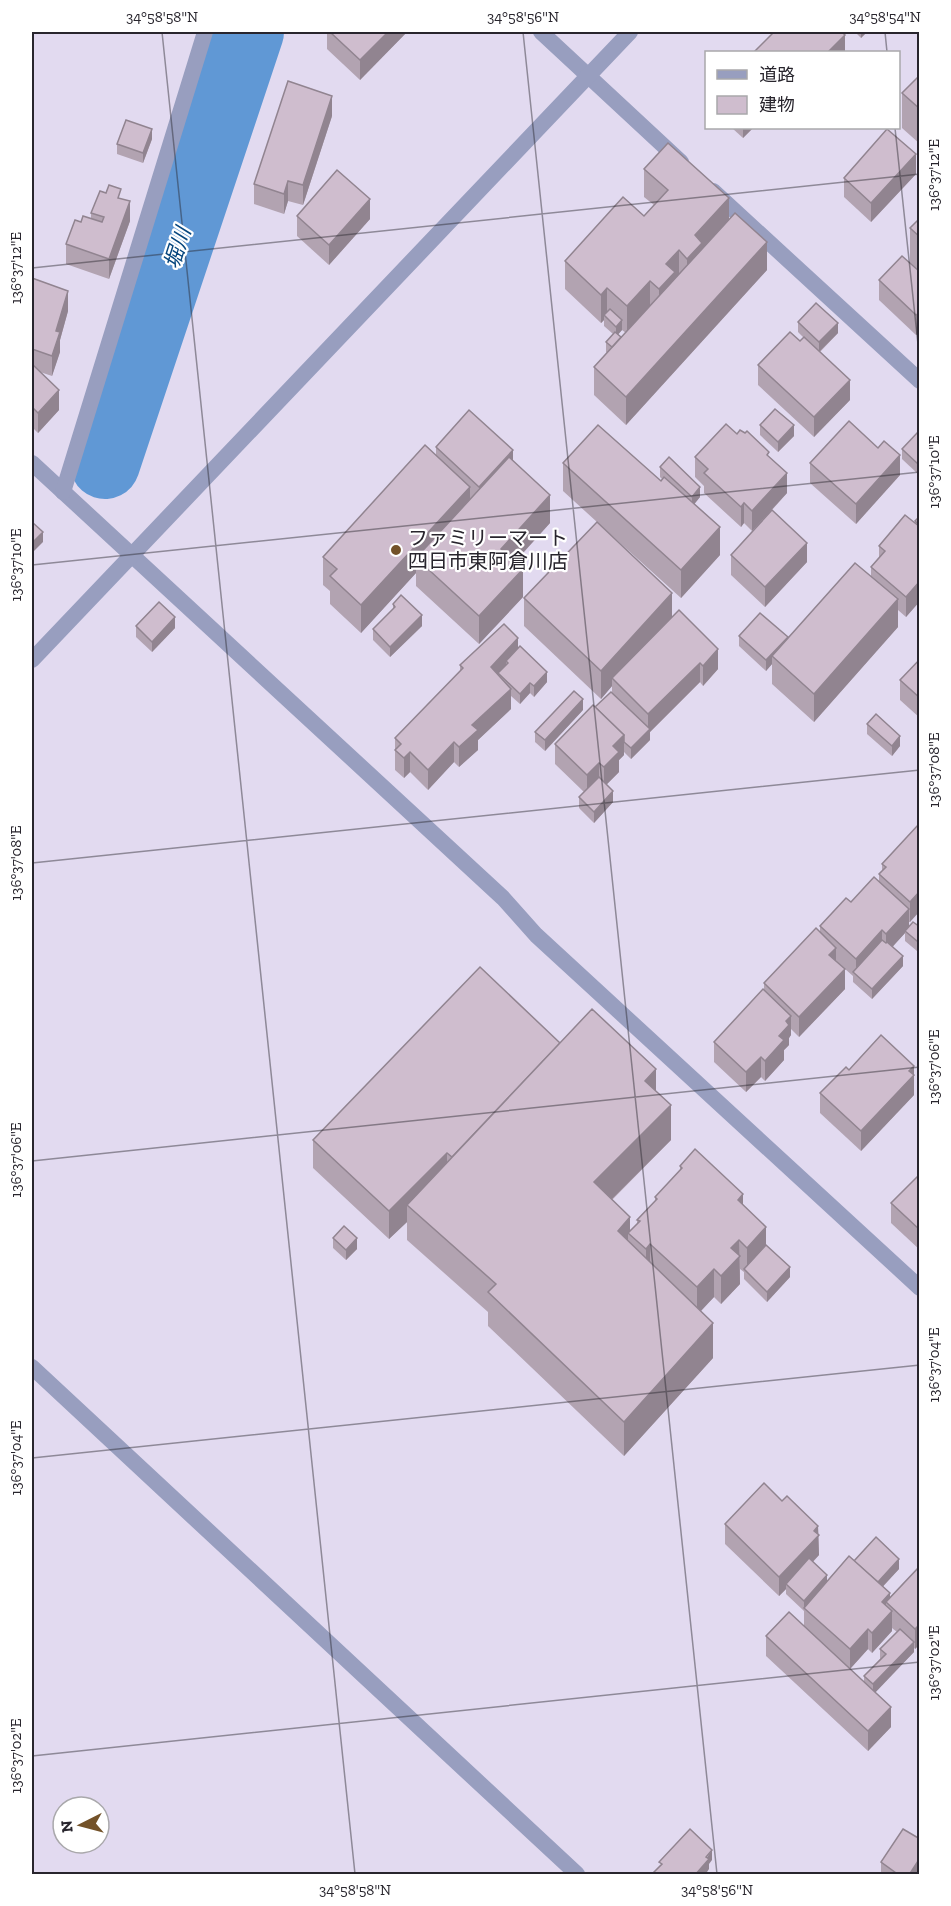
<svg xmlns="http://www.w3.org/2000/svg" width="951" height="1906" viewBox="0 0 951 1906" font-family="'Zilla Slab','Noto Sans JP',serif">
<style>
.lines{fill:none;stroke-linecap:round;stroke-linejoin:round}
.river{stroke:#6098d5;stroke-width:70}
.minor{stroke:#989ebf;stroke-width:16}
.tertiary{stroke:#989ebf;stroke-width:16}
.wall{fill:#b2a3b1;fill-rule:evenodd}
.shaded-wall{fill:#918490}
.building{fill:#cfbdce;stroke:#918490;stroke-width:1.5}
.ticks{fill:none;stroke:#28252d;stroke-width:1.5;stroke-opacity:0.45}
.poi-dot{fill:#735229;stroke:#fff;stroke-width:2}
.labels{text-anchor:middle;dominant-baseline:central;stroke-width:4.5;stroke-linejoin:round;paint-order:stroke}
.poi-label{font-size:20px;fill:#28252d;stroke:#fff;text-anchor:start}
.water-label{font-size:21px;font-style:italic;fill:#06467e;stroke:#fff}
.neatline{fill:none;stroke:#28252d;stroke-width:2}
.ticks-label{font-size:15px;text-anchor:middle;fill:#28252d}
</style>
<rect width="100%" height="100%" fill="#e2daf0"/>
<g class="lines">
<path class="river" d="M 105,464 L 249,32"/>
<g class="minor">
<path d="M 541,32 L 681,162"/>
<path d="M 713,191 L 920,381"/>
<path d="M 32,463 L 503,898 L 536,935 L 920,1288"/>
<path d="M 63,492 L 205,32"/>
<path d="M 32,1367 L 577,1874"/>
</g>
<path class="tertiary" d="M 32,660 L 630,32"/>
</g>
<g class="wall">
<path d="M 327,32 L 407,32 L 360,80 L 327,49 Z"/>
<path d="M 855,32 L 867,32 L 861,38 Z"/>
<path d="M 920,75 L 920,144 L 902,128 L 902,93 Z"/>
<path d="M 332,116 L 303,205 L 288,201 L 284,214 L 254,204 L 254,184 Z"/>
<path d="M 732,128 L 752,128 L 752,129 L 743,138 Z"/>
<path d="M 152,139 L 143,163 L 117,154 L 117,144 Z"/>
<path d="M 644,169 L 729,220 L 767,270 L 626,425 L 594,395 L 594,367 L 607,353 L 606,352 L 606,342 L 613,334 L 604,326 L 604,320 L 601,323 L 565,289 L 565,261 L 644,216 L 654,205 L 644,197 ZM 622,330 L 626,333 L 621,337 L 618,334 Z"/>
<path d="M 916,174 L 871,222 L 844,197 L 844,178 Z"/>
<path d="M 121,199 L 130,221 L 109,279 L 66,264 L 66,244 L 81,222 L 91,219 L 91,213 Z"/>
<path d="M 297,216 L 370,219 L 329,265 L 297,236 Z"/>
<path d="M 920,218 L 920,272 L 910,263 L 910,228 Z"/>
<path d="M 920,272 L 920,332 L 916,335 L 879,300 L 879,280 Z"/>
<path d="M 32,278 L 68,311 L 60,340 L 60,352 L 52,376 L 40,372 L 59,410 L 38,433 L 32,427 Z"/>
<path d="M 798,322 L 838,333 L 820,352 L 850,400 L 814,437 L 758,385 L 758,365 L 800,341 L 804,338 L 798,332 Z"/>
<path d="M 760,425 L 794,436 L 778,452 L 760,435 Z"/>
<path d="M 737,434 L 769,457 L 787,493 L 772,510 L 807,562 L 765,607 L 731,575 L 731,555 L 770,512 L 752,531 L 744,523 L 741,527 L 704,493 L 704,486 L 695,477 L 695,457 Z"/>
<path d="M 920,436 L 918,474 L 902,459 L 902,449 Z"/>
<path d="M 436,447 L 513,461 L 550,523 L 515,562 L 523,597 L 479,644 L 416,586 L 416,573 L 361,633 L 330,604 L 330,591 L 323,585 L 323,557 L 436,455 Z"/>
<path d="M 563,463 L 661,481 L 662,479 L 660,477 L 660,467 L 700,497 L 694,504 L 720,555 L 681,598 L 598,523 L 672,616 L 718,669 L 703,686 L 700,682 L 650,732 L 650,740 L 631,759 L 624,752 L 624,755 L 619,760 L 619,772 L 606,785 L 613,802 L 594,823 L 579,808 L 579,797 L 584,792 L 555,764 L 555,744 L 612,693 L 612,686 L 601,699 L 524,626 L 524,598 L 597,522 L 563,491 Z"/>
<path d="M 810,463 L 900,475 L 856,524 L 810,483 Z"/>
<path d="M 920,516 L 920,601 L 906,617 L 898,610 L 898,627 L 814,722 L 772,684 L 772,664 L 766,671 L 739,646 L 739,636 L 788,639 L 871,577 L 871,567 L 879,558 L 879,546 L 915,523 L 915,521 Z"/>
<path d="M 393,604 L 422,626 L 390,657 L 373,640 L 373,629 L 393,609 Z"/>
<path d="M 136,626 L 175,628 L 152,652 L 136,637 Z"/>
<path d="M 518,648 L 547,682 L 534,697 L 530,693 L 520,704 L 511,696 L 511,709 L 478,740 L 478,750 L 459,767 L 454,762 L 428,790 L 410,772 L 404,778 L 395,770 L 395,738 L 460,672 L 460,665 Z"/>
<path d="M 920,659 L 920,718 L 900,700 L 900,680 Z"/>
<path d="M 583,710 L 545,751 L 535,742 L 535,732 Z"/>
<path d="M 867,724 L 900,746 L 892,756 L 867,734 Z"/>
<path d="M 918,825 L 910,922 L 909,922 L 909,927 L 920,927 L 917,951 L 905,941 L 905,933 L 893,946 L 903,966 L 872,999 L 853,982 L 853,976 L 836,961 L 845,989 L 799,1037 L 791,1029 L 791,1035 L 789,1038 L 789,1045 L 784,1050 L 784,1060 L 765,1081 L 761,1077 L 746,1092 L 714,1062 L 714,1042 L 764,990 L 764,983 L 820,932 L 820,926 L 879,881 L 879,874 L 882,871 L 882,864 Z"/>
<path d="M 560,1043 L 656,1091 L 671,1140 L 612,1200 L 630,1232 L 637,1224 L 637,1220 L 655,1201 L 655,1197 L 680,1170 L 680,1166 L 743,1206 L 766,1245 L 790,1277 L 767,1302 L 744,1279 L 744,1272 L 740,1269 L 740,1284 L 721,1304 L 714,1297 L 701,1311 L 713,1358 L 624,1456 L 488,1326 L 488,1312 L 407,1240 L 407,1222 L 389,1239 L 313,1168 L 313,1140 Z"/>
<path d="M 914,1066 L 914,1095 L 861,1151 L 820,1113 L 820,1093 L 849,1070 Z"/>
<path d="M 920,1174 L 920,1250 L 891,1223 L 891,1203 Z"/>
<path d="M 333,1238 L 357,1249 L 346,1260 L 333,1248 Z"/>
<path d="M 782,1501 L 818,1526 L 819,1555 L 813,1562 L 827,1581 L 854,1561 L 899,1569 L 883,1586 L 890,1597 L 920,1566 L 920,1644 L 915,1649 L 914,1648 L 914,1652 L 875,1692 L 891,1727 L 868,1751 L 766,1656 L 766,1636 L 804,1626 L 804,1611 L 786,1594 L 786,1589 L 779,1596 L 725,1544 L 725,1524 ZM 892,1628 L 897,1632 L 880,1649 L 880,1659 L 864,1676 L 864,1682 L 850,1669 L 868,1649 L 872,1653 L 892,1631 Z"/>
<path d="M 881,1862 L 920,1868 L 916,1875 L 884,1875 L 881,1872 Z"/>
</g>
<g class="shaded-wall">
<path d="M 388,32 L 407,32 L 360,80 L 360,60 Z"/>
<path d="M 861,32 L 867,32 L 861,38 Z"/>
<path d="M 845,35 L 845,52 L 828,52 Z"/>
<path d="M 332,96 L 332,116 L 303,205 L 303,185 Z"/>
<path d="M 743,128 L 752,128 L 752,129 L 743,138 Z"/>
<path d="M 152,129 L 152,139 L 143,163 L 143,153 Z"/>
<path d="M 916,154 L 916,174 L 871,222 L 871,203 Z"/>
<path d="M 288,181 L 288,201 L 284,214 L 284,194 Z"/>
<path d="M 729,198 L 729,226 L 687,287 L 687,259 L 695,235 Z"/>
<path d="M 370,199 L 370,219 L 329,265 L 329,245 Z"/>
<path d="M 130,201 L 130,221 L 109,279 L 109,259 Z"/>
<path d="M 767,242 L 767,270 L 626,425 L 626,397 Z"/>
<path d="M 679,250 L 679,278 L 659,318 L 659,289 L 666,264 Z"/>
<path d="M 650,281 L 650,309 L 627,334 L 627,306 Z"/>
<path d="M 607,288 L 607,316 L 604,315 L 604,320 L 601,323 L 601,295 Z"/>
<path d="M 68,291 L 68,311 L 60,340 L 60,352 L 52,376 L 52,356 L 56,331 Z"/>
<path d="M 920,312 L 920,332 L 916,335 L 916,315 Z"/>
<path d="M 622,320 L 622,330 L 616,337 L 616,327 Z"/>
<path d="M 838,323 L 838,333 L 819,352 L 819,342 Z"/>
<path d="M 850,380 L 850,400 L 814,437 L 814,417 Z"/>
<path d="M 59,390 L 59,410 L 38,433 L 38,413 Z"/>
<path d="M 794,425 L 794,436 L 778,452 L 778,442 Z"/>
<path d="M 513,450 L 513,470 L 479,507 L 479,487 Z"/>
<path d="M 900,455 L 900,475 L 856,524 L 856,504 Z"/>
<path d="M 920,462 L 920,472 L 918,474 L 918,464 Z"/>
<path d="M 787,473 L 787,493 L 752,531 L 752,511 Z"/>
<path d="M 470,487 L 470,515 L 416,558 L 416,573 L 361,633 L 361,605 Z"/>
<path d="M 700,487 L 700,497 L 692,507 L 692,497 Z"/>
<path d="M 550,495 L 550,523 L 501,577 L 501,549 Z"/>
<path d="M 744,503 L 744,523 L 741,527 L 741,507 Z"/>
<path d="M 720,527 L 720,555 L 681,598 L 681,570 Z"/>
<path d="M 43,532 L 43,542 L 32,553 L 32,543 Z"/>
<path d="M 807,543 L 807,562 L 765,607 L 765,587 Z"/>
<path d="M 523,569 L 523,597 L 479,644 L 479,616 Z"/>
<path d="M 920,581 L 920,601 L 906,617 L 906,597 Z"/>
<path d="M 672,593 L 672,621 L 612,678 L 612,686 L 601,699 L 601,671 Z"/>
<path d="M 898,599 L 898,627 L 814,722 L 814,694 Z"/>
<path d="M 422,615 L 422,626 L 390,657 L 390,647 Z"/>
<path d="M 175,617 L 175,628 L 152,652 L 152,642 Z"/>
<path d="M 788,637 L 788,647 L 772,656 L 772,664 L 766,671 L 766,660 Z"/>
<path d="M 518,638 L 518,658 L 508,663 L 506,661 L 506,671 L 498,673 L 498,679 L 491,667 Z"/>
<path d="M 718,649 L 718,669 L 703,686 L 703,666 Z"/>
<path d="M 700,663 L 700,682 L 650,732 L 650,740 L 631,759 L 631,748 L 648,731 L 648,714 Z"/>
<path d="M 547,672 L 547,682 L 534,697 L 534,686 Z"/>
<path d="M 530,683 L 530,693 L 520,704 L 520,694 Z"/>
<path d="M 511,689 L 511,709 L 478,740 L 478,750 L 459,767 L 459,747 L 472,725 Z"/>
<path d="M 583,699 L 583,710 L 545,751 L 545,740 Z"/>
<path d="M 624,735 L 624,755 L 619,760 L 619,772 L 604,787 L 604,767 L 613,746 Z"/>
<path d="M 900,736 L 900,746 L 892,756 L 892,746 Z"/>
<path d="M 454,742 L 454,762 L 428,790 L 428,770 Z"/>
<path d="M 410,752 L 410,772 L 404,778 L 404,758 Z"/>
<path d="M 599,763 L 599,783 L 587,795 L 587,775 Z"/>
<path d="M 613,791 L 613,802 L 594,823 L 594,812 Z"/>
<path d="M 920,891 L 920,911 L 910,922 L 910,902 Z"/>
<path d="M 909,909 L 909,929 L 905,931 L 905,933 L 886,954 L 886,934 Z"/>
<path d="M 882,930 L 882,950 L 856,975 L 856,959 Z"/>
<path d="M 920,938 L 920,948 L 917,951 L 917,941 Z"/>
<path d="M 836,948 L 836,967 L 829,955 Z"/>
<path d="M 903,956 L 903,966 L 872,999 L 872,989 Z"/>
<path d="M 845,969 L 845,989 L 799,1037 L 799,1017 Z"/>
<path d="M 791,1016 L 791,1035 L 789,1038 L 789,1045 L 784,1050 L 784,1060 L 765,1081 L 765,1061 L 779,1036 L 786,1021 Z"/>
<path d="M 761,1057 L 761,1077 L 746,1092 L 746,1072 Z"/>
<path d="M 914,1066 L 914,1095 L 861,1151 L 861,1131 Z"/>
<path d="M 656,1069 L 656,1104 L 645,1081 Z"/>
<path d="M 671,1105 L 671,1140 L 594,1217 L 594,1182 Z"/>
<path d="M 447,1153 L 447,1181 L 407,1205 L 407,1222 L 389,1239 L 389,1211 Z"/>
<path d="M 743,1194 L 743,1223 L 738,1200 Z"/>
<path d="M 630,1217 L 630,1235 L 628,1233 L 628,1254 L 618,1231 Z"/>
<path d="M 766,1227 L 766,1255 L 747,1272 L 747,1248 Z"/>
<path d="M 357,1238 L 357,1249 L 346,1260 L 346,1250 Z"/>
<path d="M 739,1240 L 740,1284 L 721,1304 L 721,1276 L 731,1248 Z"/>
<path d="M 650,1244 L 650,1272 L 646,1277 L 646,1249 Z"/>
<path d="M 790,1267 L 790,1277 L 767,1302 L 767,1292 Z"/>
<path d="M 714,1269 L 714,1297 L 697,1315 L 697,1287 Z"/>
<path d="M 713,1323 L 713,1358 L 624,1456 L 624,1422 Z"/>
<path d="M 818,1526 L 819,1555 L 789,1586 L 786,1584 L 786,1589 L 779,1596 L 779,1577 L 814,1531 Z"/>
<path d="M 899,1559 L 899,1569 L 876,1594 L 876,1584 Z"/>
<path d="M 827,1575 L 827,1585 L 804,1608 L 804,1601 Z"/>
<path d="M 890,1593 L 890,1606 L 886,1602 L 886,1617 L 882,1602 Z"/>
<path d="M 892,1611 L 892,1631 L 872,1653 L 872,1633 Z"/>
<path d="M 920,1624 L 920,1644 L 915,1649 L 915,1629 Z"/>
<path d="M 868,1629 L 868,1649 L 850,1669 L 850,1649 Z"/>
<path d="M 914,1642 L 914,1652 L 873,1695 L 873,1684 Z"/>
<path d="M 891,1707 L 891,1727 L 868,1751 L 868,1731 Z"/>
<path d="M 712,1850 L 712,1860 L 709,1864 L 709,1869 L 705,1875 L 695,1875 Z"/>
<path d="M 920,1858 L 920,1868 L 916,1875 L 909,1875 Z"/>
</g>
<g class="building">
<path d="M 330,32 L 388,32 L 360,60 Z"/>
<path d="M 774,32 L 842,32 L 845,35 L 828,52 L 754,52 Z"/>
<path d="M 920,75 L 920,109 L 902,93 Z"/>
<path d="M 288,81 L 332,96 L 303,185 L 288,181 L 284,194 L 254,184 Z"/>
<path d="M 126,120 L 152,129 L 143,153 L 117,144 Z"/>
<path d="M 887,129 L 916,154 L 871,203 L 844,178 Z"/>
<path d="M 668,143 L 729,198 L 695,235 L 702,243 L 687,259 L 679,250 L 666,264 L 675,272 L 659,289 L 650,281 L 627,306 L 607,288 L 601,295 L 565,261 L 623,197 L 644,216 L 668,190 L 644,169 Z"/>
<path d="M 337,170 L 370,199 L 329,245 L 297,216 Z"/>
<path d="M 109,185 L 121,189 L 118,198 L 130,201 L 109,259 L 66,244 L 75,220 L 81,222 L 83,216 L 102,222 L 104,217 L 91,213 L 100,191 L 106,193 Z"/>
<path d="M 735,213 L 767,242 L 626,397 L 594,367 Z"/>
<path d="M 920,218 L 920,237 L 910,228 Z"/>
<path d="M 902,256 L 920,272 L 920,312 L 916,315 L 879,280 Z"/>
<path d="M 32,278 L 68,291 L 56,331 L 60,332 L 52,356 L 32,349 Z"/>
<path d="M 816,303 L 838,323 L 819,342 L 798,322 Z"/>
<path d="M 610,309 L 622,320 L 616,327 L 604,315 Z"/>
<path d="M 615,332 L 621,337 L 612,347 L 606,342 Z"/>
<path d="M 790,332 L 800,341 L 804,337 L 850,380 L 814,417 L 758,365 Z"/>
<path d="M 32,364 L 59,390 L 38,413 L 32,407 Z"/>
<path d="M 775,409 L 794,425 L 778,442 L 760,425 Z"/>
<path d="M 469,410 L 513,450 L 479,487 L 436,447 Z"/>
<path d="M 849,421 L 878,448 L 884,441 L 900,455 L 856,504 L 810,463 Z"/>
<path d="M 726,424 L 737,434 L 740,430 L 745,433 L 747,431 L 769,452 L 767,455 L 787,473 L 752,511 L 744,503 L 741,507 L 704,473 L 708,469 L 695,457 Z"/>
<path d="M 598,425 L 661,481 L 664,477 L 720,527 L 681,570 L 563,463 Z"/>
<path d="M 917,433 L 920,436 L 920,462 L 918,464 L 902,449 Z"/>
<path d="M 425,445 L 470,487 L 361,605 L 330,576 L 337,569 L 323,557 Z"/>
<path d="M 509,457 L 550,495 L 501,549 L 523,569 L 479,616 L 416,558 Z"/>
<path d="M 669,457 L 700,487 L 692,497 L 660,467 Z"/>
<path d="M 772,510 L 807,543 L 765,587 L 731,555 Z"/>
<path d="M 905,515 L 920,527 L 920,581 L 906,597 L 871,567 L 885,551 L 879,546 Z"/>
<path d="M 920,516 L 920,525 L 915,521 Z"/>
<path d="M 32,522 L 43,532 L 32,543 Z"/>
<path d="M 597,522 L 672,593 L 601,671 L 524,598 Z"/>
<path d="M 855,563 L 898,599 L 814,694 L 772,656 Z"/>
<path d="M 401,595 L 422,615 L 390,647 L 373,629 L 395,607 L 393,604 Z"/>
<path d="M 159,602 L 175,617 L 152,642 L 136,626 Z"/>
<path d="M 679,610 L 718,649 L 703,666 L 700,663 L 648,714 L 612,678 Z"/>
<path d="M 760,613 L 788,637 L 766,660 L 739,636 Z"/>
<path d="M 504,624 L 518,638 L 491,667 L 511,689 L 472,725 L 478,730 L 459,747 L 454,742 L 428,770 L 410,752 L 404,758 L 395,750 L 401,744 L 395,738 L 463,668 L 460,665 Z"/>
<path d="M 520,646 L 547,672 L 534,686 L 530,683 L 520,694 L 498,673 L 508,663 L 506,661 Z"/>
<path d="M 920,659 L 920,698 L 900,680 Z"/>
<path d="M 574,691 L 583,699 L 545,740 L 535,732 Z"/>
<path d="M 611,692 L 650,729 L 631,748 L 624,742 L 624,735 L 595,707 Z"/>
<path d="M 593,705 L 624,735 L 613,746 L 619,752 L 604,767 L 599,763 L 587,775 L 555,744 Z"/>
<path d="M 876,714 L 900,736 L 892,746 L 867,724 Z"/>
<path d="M 599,777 L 613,791 L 594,812 L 579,797 Z"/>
<path d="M 918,825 L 920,827 L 920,891 L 910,902 L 879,874 L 886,867 L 882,864 Z"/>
<path d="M 874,877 L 909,909 L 886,934 L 882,930 L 856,959 L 820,926 L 846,898 L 851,902 Z"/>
<path d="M 913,922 L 920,927 L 920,938 L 917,941 L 905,931 Z"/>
<path d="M 816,928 L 836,948 L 829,955 L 845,969 L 799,1017 L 764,983 Z"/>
<path d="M 882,940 L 886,943 L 887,942 L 903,956 L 872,989 L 853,972 Z"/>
<path d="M 480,967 L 560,1043 L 452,1157 L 447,1153 L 389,1211 L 313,1140 Z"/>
<path d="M 763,989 L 791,1016 L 786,1021 L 789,1025 L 779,1036 L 784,1040 L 765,1061 L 761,1057 L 746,1072 L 714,1042 Z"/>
<path d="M 592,1009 L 656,1069 L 645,1081 L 671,1105 L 594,1182 L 630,1217 L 618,1231 L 713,1323 L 624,1422 L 488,1292 L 496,1284 L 407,1205 Z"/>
<path d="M 881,1035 L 914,1066 L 909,1071 L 914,1075 L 861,1131 L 820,1093 L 846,1067 L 849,1070 Z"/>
<path d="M 695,1149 L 743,1194 L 738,1200 L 766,1227 L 747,1248 L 739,1240 L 731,1248 L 740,1256 L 721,1276 L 714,1269 L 697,1287 L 650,1244 L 646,1249 L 628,1233 L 640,1221 L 637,1220 L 657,1199 L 655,1197 L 682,1168 L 680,1166 Z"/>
<path d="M 920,1174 L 920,1230 L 891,1203 Z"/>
<path d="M 344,1226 L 357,1238 L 346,1250 L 333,1238 Z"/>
<path d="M 766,1245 L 790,1267 L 767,1292 L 744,1269 Z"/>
<path d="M 764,1483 L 782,1501 L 787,1496 L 818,1526 L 814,1531 L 819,1535 L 779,1577 L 725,1524 Z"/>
<path d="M 876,1537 L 899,1559 L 878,1582 L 854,1561 Z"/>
<path d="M 849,1556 L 890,1593 L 882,1602 L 892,1611 L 872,1633 L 868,1629 L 850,1649 L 804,1608 Z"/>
<path d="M 809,1558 L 827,1575 L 804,1601 L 786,1584 Z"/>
<path d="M 920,1566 L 920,1624 L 915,1629 L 886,1602 Z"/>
<path d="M 789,1612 L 891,1707 L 868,1731 L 766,1636 Z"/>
<path d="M 900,1629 L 914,1642 L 873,1684 L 864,1676 L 886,1654 L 880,1649 Z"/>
<path d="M 690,1829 L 712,1850 L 706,1857 L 709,1859 L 695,1875 L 651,1875 L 662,1864 L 659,1862 Z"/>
<path d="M 903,1829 L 920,1839 L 920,1858 L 909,1875 L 899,1875 L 881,1862 Z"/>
</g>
<path class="ticks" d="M 162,32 L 355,1874M 523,32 L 717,1874M 885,32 L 887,52M 895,128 L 920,363M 32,268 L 920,174M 32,565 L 920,472M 32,863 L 920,770M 32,1161 L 920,1067M 32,1458 L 920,1365M 32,1756 L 920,1662"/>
<circle class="poi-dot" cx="396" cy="550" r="6"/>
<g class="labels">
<g class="poi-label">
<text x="408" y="538">ファミリーマート<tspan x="408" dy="23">四日市東阿倉川店</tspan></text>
</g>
<g class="water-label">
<text transform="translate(177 248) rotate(-72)">堀川</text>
</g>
</g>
<rect width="951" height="1906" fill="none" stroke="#ffffff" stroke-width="66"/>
<rect x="705" y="51" width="195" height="78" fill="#ffffff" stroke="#a9a8ab" stroke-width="1.5"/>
<rect x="717" y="70" width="30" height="9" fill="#989ebf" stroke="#a9a8ab" stroke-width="1.5"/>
<text x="759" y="81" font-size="18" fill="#28252d">道路</text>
<rect x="717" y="96" width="30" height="18" fill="#cfbdce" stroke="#a9a8ab" stroke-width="1.5"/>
<text x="759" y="111" font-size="18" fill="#28252d">建物</text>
<g transform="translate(81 1825) rotate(264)"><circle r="28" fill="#ffffff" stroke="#a9a8ab" stroke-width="1.5"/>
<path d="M0-4.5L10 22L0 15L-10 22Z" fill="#735229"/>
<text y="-9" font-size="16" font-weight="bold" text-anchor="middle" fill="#28252d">N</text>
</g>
<rect x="33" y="33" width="885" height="1840" class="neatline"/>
<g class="ticks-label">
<text x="162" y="22">34°58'58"N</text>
<text x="523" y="22">34°58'56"N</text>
<text x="885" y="22">34°58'54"N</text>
<text transform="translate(934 175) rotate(-90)" y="5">136°37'12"E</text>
<text transform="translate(16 268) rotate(-90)" y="5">136°37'12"E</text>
<text transform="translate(934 472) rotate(-90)" y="5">136°37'10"E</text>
<text transform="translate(16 565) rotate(-90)" y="5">136°37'10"E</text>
<text transform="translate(934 770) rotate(-90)" y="5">136°37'08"E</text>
<text transform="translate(16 863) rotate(-90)" y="5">136°37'08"E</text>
<text transform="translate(934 1067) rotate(-90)" y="5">136°37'06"E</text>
<text transform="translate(16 1160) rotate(-90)" y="5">136°37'06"E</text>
<text transform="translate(934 1365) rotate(-90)" y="5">136°37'04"E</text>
<text transform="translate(16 1458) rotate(-90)" y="5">136°37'04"E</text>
<text transform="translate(934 1663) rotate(-90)" y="5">136°37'02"E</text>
<text transform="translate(16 1756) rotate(-90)" y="5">136°37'02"E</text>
<text x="355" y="1895">34°58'58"N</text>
<text x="717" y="1895">34°58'56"N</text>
</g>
</svg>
